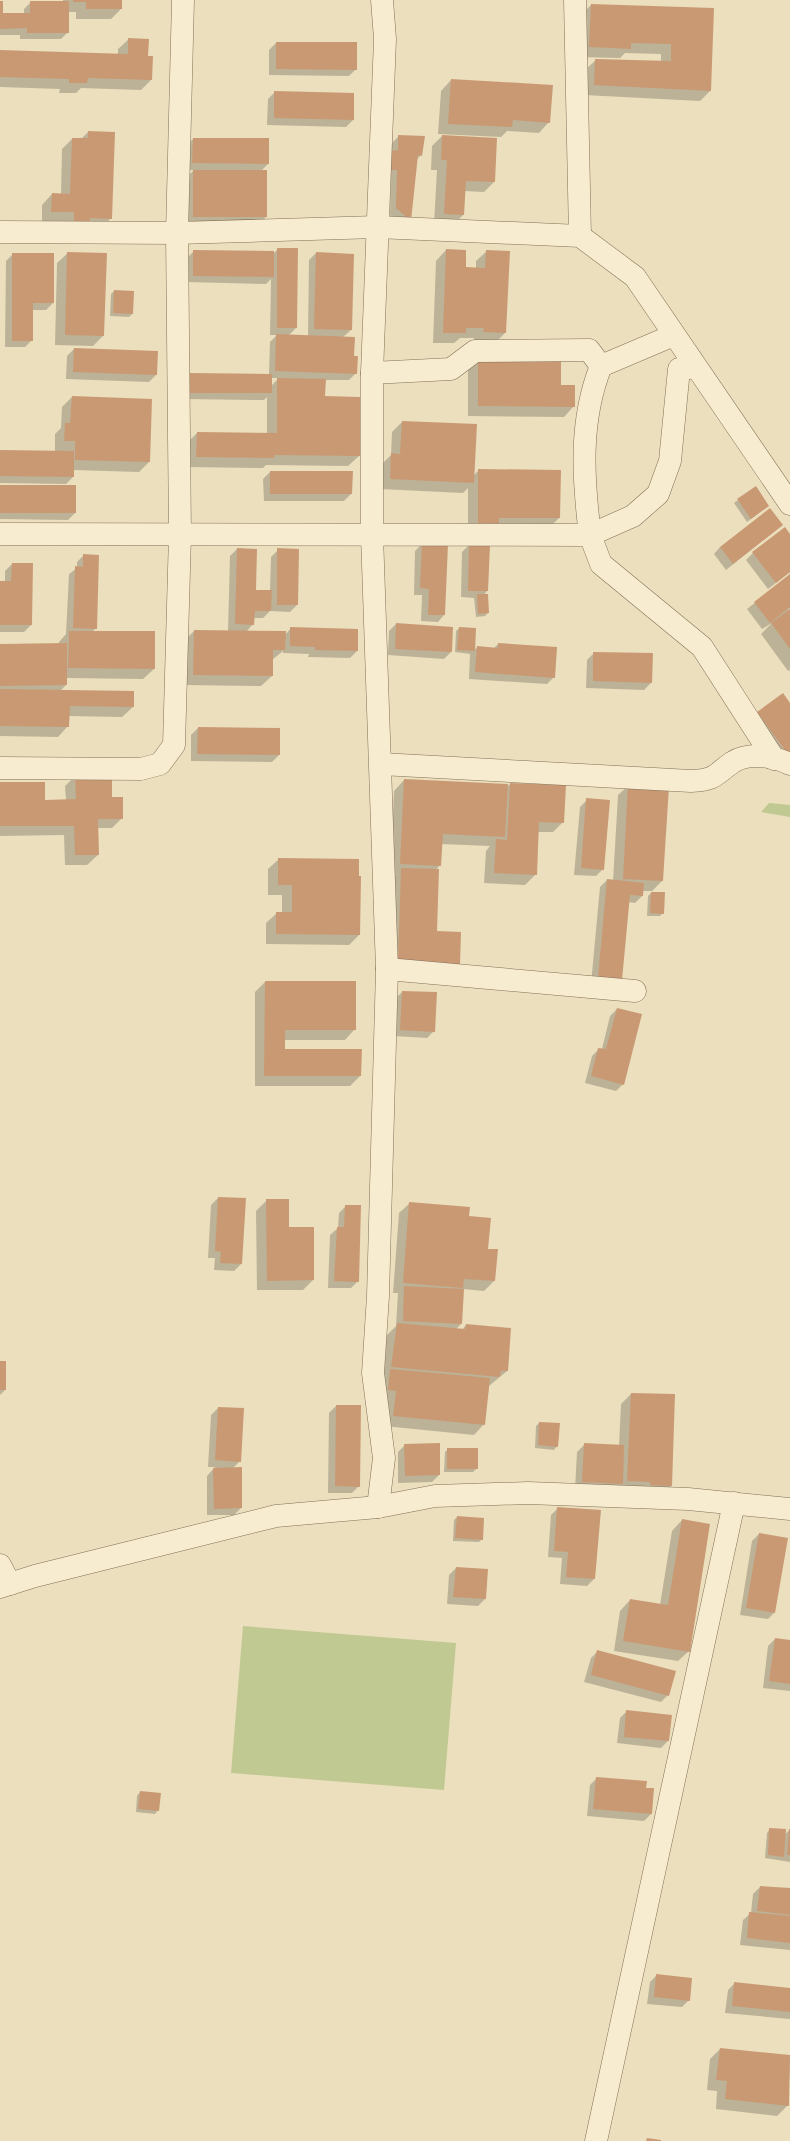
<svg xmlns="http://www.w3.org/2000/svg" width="790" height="2141" viewBox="0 0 790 2141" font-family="Spectral,serif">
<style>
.green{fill:#c1c992}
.shadow{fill:#0003;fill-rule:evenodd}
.building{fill:#c99974}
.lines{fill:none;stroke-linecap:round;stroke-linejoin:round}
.minor-casing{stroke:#836f57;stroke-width:23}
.tertiary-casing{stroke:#836f57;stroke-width:23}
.minor{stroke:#f7ecd0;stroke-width:22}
.tertiary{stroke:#f7ecd0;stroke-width:22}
</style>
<rect width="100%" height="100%" fill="#ecdfbd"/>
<g class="green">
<path d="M 769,803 L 790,805 L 790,817 L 761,812 Z"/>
<path d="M 243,1626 L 456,1643 L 444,1790 L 231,1773 Z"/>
</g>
<g class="shadow">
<path d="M 63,0 L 121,0 L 121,9 L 111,19 L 76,19 L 76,12 L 68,12 L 68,32 L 61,39 L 20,39 L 20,35 L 0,35 L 0,2 L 2,14 L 24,14 L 24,9 L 31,2 L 63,2 Z"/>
<path d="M 591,5 L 713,9 L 710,91 L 700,101 L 584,95 L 585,70 L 596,60 L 661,62 L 661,54 L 625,53 L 620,58 L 580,57 L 581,15 Z"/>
<path d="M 129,39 L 147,57 L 152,57 L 151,80 L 141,90 L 81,88 L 76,93 L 59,93 L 60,89 L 0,87 L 0,51 L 118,55 L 118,49 Z"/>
<path d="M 276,43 L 356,69 L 349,76 L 269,75 L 269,50 Z"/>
<path d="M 451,80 L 549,122 L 539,133 L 507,131 L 501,137 L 438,134 L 441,91 Z"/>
<path d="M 275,92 L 353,120 L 346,127 L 267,125 L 268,99 Z"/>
<path d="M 88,132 L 111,218 L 101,229 L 42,222 L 42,205 L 52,194 L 61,195 L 62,149 L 72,139 L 81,139 Z"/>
<path d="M 399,136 L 421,155 L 416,160 L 410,220 L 403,227 L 390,215 L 392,143 Z"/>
<path d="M 442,136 L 496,139 L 494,182 L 484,192 L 464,191 L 463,215 L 453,225 L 434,224 L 437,170 L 431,170 L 432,146 Z"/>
<path d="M 193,139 L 268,164 L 261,171 L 266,217 L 256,227 L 183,227 L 183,181 L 194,170 L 186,170 L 186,146 Z"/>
<path d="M 278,249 L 297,249 L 296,328 L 288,336 L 308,336 L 309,260 L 316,253 L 351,330 L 343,337 L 353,357 L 356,373 L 349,380 L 325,380 L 324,397 L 359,456 L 348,466 L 266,465 L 263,468 L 186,467 L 187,443 L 197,433 L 267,434 L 267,397 L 264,400 L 181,399 L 181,381 L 269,374 L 270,342 L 277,335 L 270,335 L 271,279 L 266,284 L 186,282 L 187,258 L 194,251 L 273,254 ZM 271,378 L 279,378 L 271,386 Z"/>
<path d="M 446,250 L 465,268 L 476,268 L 476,261 L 487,251 L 505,333 L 495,343 L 474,342 L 474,338 L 460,338 L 454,343 L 433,343 L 436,261 Z"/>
<path d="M 68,253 L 103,336 L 93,346 L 55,345 L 57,263 Z"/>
<path d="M 13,254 L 53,303 L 46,310 L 32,310 L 32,340 L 25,347 L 5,347 L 6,261 Z"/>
<path d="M 114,291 L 132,314 L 129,317 L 110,316 L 111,294 Z"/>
<path d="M 74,349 L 156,375 L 149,382 L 66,379 L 67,356 Z"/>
<path d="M 479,356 L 560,386 L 574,406 L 564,417 L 468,416 L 468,367 Z"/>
<path d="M 72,397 L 151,400 L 149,462 L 139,472 L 73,470 L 73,477 L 66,484 L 0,483 L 0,451 L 55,452 L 55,434 L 61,428 L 62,407 Z"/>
<path d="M 402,422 L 474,475 L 479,470 L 560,471 L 559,518 L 549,528 L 468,533 L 468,488 L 463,493 L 380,489 L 381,465 L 391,455 L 392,432 Z"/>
<path d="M 270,472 L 351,494 L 344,501 L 264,501 L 263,479 Z"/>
<path d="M 0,486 L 75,513 L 68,520 L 0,519 Z"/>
<path d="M 755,488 L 768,506 L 747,522 L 734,503 Z"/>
<path d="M 782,525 L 726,570 L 714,554 L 720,547 Z"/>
<path d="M 790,536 L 790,572 L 768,589 L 746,560 L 753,553 Z"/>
<path d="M 422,544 L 444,615 L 438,622 L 421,621 L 422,595 L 414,595 L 415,551 Z"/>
<path d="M 469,545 L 487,591 L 484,595 L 488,613 L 485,616 L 476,617 L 474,598 L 461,597 L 462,552 Z"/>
<path d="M 237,549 L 255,591 L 270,591 L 271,557 L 278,550 L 297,605 L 290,612 L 270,611 L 263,618 L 254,618 L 253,624 L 247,631 L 285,635 L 291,628 L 357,651 L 350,658 L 308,657 L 309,654 L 283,653 L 283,651 L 272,660 L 272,676 L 261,686 L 183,685 L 184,641 L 194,631 L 228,631 L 230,556 Z"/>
<path d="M 84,555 L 96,628 L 92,632 L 154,669 L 143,679 L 66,678 L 66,685 L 60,691 L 133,707 L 122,717 L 68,716 L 68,726 L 58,737 L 0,736 L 0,645 L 59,644 L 59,642 L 66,634 L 69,574 L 77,568 L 77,562 Z"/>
<path d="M 12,564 L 31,625 L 24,632 L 0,632 L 0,582 L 5,582 L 5,571 Z"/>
<path d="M 790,575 L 790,608 L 788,610 L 790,610 L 790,670 L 788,671 L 761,634 L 772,623 L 762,629 L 747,609 Z"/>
<path d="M 396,624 L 451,652 L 444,659 L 388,655 L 389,631 Z"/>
<path d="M 459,628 L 474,651 L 477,647 L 494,648 L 498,644 L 554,677 L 547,684 L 469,679 L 470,654 L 455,652 L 456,631 Z"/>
<path d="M 594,653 L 651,683 L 644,690 L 586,688 L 587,660 Z"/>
<path d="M 790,704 L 790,762 L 751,720 L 758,713 Z"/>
<path d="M 198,728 L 279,755 L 272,762 L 191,761 L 191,735 Z"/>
<path d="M 76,775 L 111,798 L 122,818 L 112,828 L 97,828 L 98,855 L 87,865 L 65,865 L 64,835 L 0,836 L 0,783 L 44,801 L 66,800 L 65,786 Z"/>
<path d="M 404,780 L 506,788 L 510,784 L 563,822 L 553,832 L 537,832 L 536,874 L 525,885 L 484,883 L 486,851 L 490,846 L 441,844 L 440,865 L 436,870 L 436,932 L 388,973 L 391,879 L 396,874 L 390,874 L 394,791 Z"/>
<path d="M 629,785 L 668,787 L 662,881 L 652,891 L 643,891 L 642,896 L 635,903 L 628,902 L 614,986 L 591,984 L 600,887 L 607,880 L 613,881 L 618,795 Z"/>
<path d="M 587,800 L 603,869 L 596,876 L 574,875 L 580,807 Z"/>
<path d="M 279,859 L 359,935 L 349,945 L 266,944 L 266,923 L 277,913 L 282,913 L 282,895 L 268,895 L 268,869 Z"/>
<path d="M 651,893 L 663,913 L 660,916 L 647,916 L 648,896 Z"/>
<path d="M 265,982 L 355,1029 L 345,1040 L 284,1040 L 284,1050 L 360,1076 L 350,1086 L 255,1086 L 255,992 Z"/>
<path d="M 402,992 L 436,993 L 434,1031 L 427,1038 L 393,1036 L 395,999 Z"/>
<path d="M 617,1009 L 623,1084 L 616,1091 L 585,1083 L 592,1056 L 599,1049 L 602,1049 L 610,1016 Z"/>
<path d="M 218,1198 L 244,1199 L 241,1264 L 234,1271 L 214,1270 L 215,1258 L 208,1258 L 211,1205 Z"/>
<path d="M 267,1200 L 288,1228 L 313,1280 L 303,1290 L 257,1290 L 256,1211 Z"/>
<path d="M 410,1203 L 468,1217 L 487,1250 L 494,1281 L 484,1291 L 463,1289 L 461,1324 L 455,1330 L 462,1330 L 466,1325 L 510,1329 L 507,1371 L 489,1386 L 484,1424 L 474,1435 L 384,1426 L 381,1377 L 387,1335 L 396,1326 L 398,1293 L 393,1293 L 399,1213 Z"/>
<path d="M 346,1206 L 358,1281 L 351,1288 L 328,1288 L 330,1235 L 338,1228 L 339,1213 Z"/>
<path d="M 0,1362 L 5,1390 L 0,1395 Z"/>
<path d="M 631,1394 L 671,1486 L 661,1496 L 575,1489 L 577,1452 L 584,1445 L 619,1446 L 621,1404 Z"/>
<path d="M 336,1406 L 359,1486 L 352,1493 L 328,1493 L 329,1413 Z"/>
<path d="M 218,1408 L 243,1409 L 240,1461 L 233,1468 L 241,1508 L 234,1515 L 207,1515 L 207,1476 L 215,1467 L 208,1467 L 211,1415 Z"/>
<path d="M 539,1423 L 557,1446 L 554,1450 L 535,1448 L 536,1426 Z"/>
<path d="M 439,1444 L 439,1475 L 432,1482 L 398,1483 L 398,1452 L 405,1445 Z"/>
<path d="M 448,1449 L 476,1469 L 473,1472 L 444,1472 L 445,1452 Z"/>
<path d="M 558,1508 L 594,1579 L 587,1586 L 560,1584 L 562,1558 L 548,1557 L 551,1515 Z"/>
<path d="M 457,1517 L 482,1539 L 479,1542 L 453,1541 L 454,1520 Z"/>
<path d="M 682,1520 L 689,1651 L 678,1661 L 614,1651 L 620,1611 L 630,1600 L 660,1605 L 672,1531 Z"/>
<path d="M 759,1534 L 775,1612 L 768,1619 L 740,1615 L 752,1541 Z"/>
<path d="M 456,1568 L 487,1570 L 485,1599 L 478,1606 L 447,1604 L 449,1575 Z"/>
<path d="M 775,1639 L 790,1641 L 790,1691 L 763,1688 L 768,1646 Z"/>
<path d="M 598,1651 L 668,1695 L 661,1702 L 584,1682 L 591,1658 Z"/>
<path d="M 627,1711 L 668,1741 L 661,1748 L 617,1743 L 620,1718 Z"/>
<path d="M 597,1778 L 645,1789 L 651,1814 L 644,1821 L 587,1816 L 590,1785 Z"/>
<path d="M 140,1792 L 158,1810 L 155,1814 L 136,1812 L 137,1796 Z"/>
<path d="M 770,1829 L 785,1834 L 790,1830 L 790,1862 L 765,1858 L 767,1833 Z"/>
<path d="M 760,1887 L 790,1889 L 790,1950 L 740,1945 L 743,1920 L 751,1913 L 753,1894 Z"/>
<path d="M 657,1975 L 689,2000 L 682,2007 L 647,2004 L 650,1982 Z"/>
<path d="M 735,1983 L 790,1989 L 790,2019 L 725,2013 L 728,1990 Z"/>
<path d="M 720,2049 L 790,2056 L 788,2105 L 777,2116 L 716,2109 L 717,2091 L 707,2090 L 710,2059 Z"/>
</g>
<g class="building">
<path d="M 73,0 L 122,0 L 122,9 L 86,9 L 86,2 L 73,2 Z"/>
<path d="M 0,1 L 3,1 L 3,13 L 30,13 L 30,1 L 69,1 L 69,33 L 27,33 L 27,28 L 0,29 Z"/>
<path d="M 591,4 L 714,8 L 711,91 L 594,85 L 595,59 L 671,61 L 671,44 L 631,43 L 631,49 L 589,47 Z"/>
<path d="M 128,38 L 149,39 L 148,56 L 153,56 L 152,80 L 88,78 L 87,83 L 69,83 L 69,79 L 0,77 L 0,50 L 128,54 Z"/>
<path d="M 276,42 L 357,42 L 357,70 L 276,69 Z"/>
<path d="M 451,79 L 553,85 L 550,123 L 513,120 L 512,127 L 448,124 Z"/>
<path d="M 274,91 L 354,93 L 354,120 L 274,118 Z"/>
<path d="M 88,131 L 115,132 L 112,219 L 90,218 L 90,221 L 74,221 L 74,212 L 51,212 L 52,193 L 70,194 L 72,138 L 88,138 Z"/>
<path d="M 398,135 L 425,136 L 422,156 L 418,155 L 411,221 L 396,208 L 397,170 L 390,170 L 391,151 L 398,150 Z"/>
<path d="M 442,135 L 497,138 L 495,182 L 466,181 L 464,215 L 444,214 L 447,160 L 441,160 Z"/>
<path d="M 193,138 L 269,138 L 269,164 L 192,163 Z"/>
<rect x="193" y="170" width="74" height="47"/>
<path d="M 277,248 L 298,248 L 297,328 L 277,328 Z"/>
<path d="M 446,249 L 466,250 L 466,267 L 485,268 L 486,250 L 510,251 L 506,333 L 483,332 L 484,328 L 466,328 L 466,333 L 443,333 Z"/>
<path d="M 193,250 L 274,251 L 274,277 L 193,276 Z"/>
<path d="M 67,252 L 107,253 L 104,336 L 65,335 Z"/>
<path d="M 316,252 L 354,254 L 352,330 L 314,329 Z"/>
<path d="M 12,253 L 54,253 L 54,303 L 33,303 L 33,341 L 12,341 Z"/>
<path d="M 114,290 L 134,291 L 133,314 L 113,313 Z"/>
<path d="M 276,334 L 355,337 L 354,356 L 358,356 L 357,374 L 275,371 Z"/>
<path d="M 74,348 L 158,351 L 157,375 L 73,372 Z"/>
<path d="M 478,355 L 561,356 L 561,385 L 575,385 L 575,407 L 478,406 Z"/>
<path d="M 188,373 L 272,374 L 272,393 L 187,393 Z"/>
<path d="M 277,378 L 326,379 L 325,396 L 360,397 L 360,456 L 274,455 L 274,458 L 196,457 L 197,432 L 277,433 Z"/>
<path d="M 72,396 L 152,399 L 150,462 L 75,460 L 75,441 L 64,441 L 65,423 L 70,423 Z"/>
<path d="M 402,421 L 477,424 L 474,483 L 390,479 L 391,453 L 400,454 Z"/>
<path d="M 0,450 L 74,451 L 74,477 L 0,476 Z"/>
<path d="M 478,469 L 561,470 L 560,518 L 499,518 L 499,524 L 478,524 Z"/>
<path d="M 270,471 L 353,471 L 352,494 L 270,494 Z"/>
<rect x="0" y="485" width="76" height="28"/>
<path d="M 756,486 L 769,506 L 751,519 L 737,499 Z"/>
<path d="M 770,508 L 783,525 L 733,564 L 720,547 Z"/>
<path d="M 785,527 L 790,534 L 790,572 L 776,583 L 752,552 Z"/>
<path d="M 422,543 L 448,544 L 445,615 L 428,615 L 429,589 L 420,588 Z"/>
<path d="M 469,544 L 490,545 L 488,591 L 468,591 Z"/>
<path d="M 237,548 L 257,549 L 256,590 L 272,590 L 271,611 L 255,611 L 254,625 L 235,624 Z"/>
<path d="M 277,548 L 299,549 L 298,605 L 277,605 Z"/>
<path d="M 83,554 L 99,555 L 97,629 L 73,628 L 75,566 L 83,567 Z"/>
<path d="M 12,563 L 33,563 L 32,625 L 0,625 L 0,581 L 11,581 Z"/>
<path d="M 790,574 L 790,607 L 770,623 L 754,602 Z"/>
<path d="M 477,594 L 488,594 L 489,613 L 478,614 Z"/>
<path d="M 790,609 L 790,649 L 771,623 Z"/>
<path d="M 396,623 L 453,627 L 452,652 L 395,649 Z"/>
<path d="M 290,627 L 358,629 L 358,651 L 315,650 L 315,647 L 290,646 Z"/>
<path d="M 459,627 L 476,628 L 475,651 L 457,650 Z"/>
<path d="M 194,630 L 286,631 L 285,650 L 273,650 L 273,676 L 193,675 Z"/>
<path d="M 69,631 L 155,631 L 155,669 L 68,668 Z"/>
<path d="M 67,643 L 67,685 L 0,686 L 0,644 Z"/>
<path d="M 498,643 L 557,647 L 555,678 L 475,672 L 477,646 L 498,648 Z"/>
<path d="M 593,652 L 653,653 L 652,683 L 593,681 Z"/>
<path d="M 0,689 L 134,691 L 134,707 L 70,706 L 69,727 L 0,726 Z"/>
<path d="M 783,693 L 790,703 L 790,757 L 757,712 Z"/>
<path d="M 198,727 L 280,728 L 280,755 L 197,754 Z"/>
<path d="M 75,774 L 112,774 L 112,797 L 123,797 L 123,819 L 98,819 L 99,855 L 75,855 L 74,826 L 0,826 L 0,782 L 45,782 L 45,800 L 76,799 Z"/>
<path d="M 404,779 L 508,784 L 505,837 L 443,834 L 441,866 L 400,864 Z"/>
<path d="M 510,783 L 566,785 L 564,823 L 539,822 L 537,875 L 494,873 L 496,839 L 507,840 Z"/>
<path d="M 628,784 L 669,786 L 663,881 L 623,879 Z"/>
<path d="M 586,798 L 610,800 L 604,870 L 581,868 Z"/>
<path d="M 278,858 L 359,859 L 359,876 L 361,876 L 360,935 L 276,934 L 276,912 L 292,912 L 292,885 L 278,885 Z"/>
<path d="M 401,868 L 439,869 L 437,931 L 461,932 L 460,965 L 398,963 Z"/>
<path d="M 607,879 L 644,883 L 643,896 L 630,895 L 622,980 L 598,978 Z"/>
<path d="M 651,892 L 665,892 L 664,914 L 650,913 Z"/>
<path d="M 265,981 L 356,981 L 356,1030 L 285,1030 L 285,1049 L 362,1049 L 361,1076 L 264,1076 Z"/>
<path d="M 402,991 L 437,992 L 435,1032 L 400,1030 Z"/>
<path d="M 617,1008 L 642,1014 L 624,1085 L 591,1076 L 598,1048 L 606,1049 Z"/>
<path d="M 218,1197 L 246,1198 L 242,1264 L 220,1263 L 221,1252 L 215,1251 Z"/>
<path d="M 266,1199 L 289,1199 L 289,1227 L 314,1227 L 314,1280 L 267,1281 Z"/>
<path d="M 409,1202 L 470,1207 L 469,1216 L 491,1218 L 488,1249 L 498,1249 L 495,1281 L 464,1279 L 463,1288 L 403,1283 Z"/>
<path d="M 345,1205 L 361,1205 L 359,1282 L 334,1281 L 337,1227 L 344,1227 Z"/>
<path d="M 404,1286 L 464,1289 L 462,1324 L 403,1321 Z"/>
<path d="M 397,1323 L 465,1329 L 466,1324 L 511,1328 L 508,1371 L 501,1371 L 500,1377 L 391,1367 Z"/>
<rect x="0" y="1361" width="6" height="29"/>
<path d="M 390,1369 L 490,1378 L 485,1425 L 393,1416 L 396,1391 L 388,1390 Z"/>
<path d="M 631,1393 L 675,1394 L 672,1486 L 650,1485 L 650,1482 L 627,1481 Z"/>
<path d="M 336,1405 L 361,1405 L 360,1487 L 335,1486 Z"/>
<path d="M 218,1407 L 244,1408 L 241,1462 L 215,1460 Z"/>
<path d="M 539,1422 L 560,1423 L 558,1447 L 538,1445 Z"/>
<path d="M 440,1443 L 440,1475 L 405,1476 L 404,1444 Z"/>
<path d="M 584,1443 L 624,1445 L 623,1484 L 582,1482 Z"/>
<rect x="447" y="1448" width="31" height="21"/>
<path d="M 242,1467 L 242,1508 L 214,1509 L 213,1468 Z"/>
<path d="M 557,1507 L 601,1510 L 595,1579 L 566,1577 L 568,1552 L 554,1551 Z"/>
<path d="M 457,1516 L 484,1518 L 483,1540 L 455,1538 Z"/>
<path d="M 682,1519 L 710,1524 L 690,1652 L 623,1641 L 630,1599 L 668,1605 Z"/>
<path d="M 759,1533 L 788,1538 L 775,1613 L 746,1608 Z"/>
<path d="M 456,1567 L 488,1569 L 486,1599 L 453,1597 Z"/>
<path d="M 775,1638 L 790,1640 L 790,1684 L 769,1681 Z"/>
<path d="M 597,1650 L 676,1671 L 669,1696 L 591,1675 Z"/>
<path d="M 626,1710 L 672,1715 L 669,1741 L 624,1737 Z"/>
<path d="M 596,1777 L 647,1781 L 646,1788 L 654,1788 L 652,1814 L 593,1809 Z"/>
<path d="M 140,1791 L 161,1793 L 159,1811 L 138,1809 Z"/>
<path d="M 769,1828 L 786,1829 L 784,1857 L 768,1855 Z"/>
<path d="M 789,1829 L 790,1829 L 790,1855 L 787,1855 Z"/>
<path d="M 760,1886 L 790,1888 L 790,1915 L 757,1911 Z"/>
<path d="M 749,1912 L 790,1916 L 790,1943 L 747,1938 Z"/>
<path d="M 656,1974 L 692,1978 L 690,2001 L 654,1997 Z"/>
<path d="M 734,1982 L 790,1988 L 790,2012 L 732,2006 Z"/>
<path d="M 720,2048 L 790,2055 L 789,2106 L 725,2099 L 727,2081 L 716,2080 Z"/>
<path d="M 647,2138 L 661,2140 L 661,2141 L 646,2141 Z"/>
</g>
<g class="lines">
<g class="minor-casing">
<g id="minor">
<path d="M 575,0 L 580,236"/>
<path d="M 0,232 L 177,233 L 377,227 L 580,236 L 635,277 L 790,504"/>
<path d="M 696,367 L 679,369 L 670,461 L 658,494 L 633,516 L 590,535 L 601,564 L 702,647 L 774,759"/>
<path d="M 372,373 L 451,369 L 475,351 L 589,350 L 601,366"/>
<path d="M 0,534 L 590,535 C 583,478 579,421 601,366 L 674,335"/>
<path d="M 381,764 L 691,781 C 717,780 715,774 733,762 C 749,752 773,756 790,764"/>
<path d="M 0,768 L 141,769 L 160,764 L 174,745 L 180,535 L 177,233 L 183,0"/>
<path d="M 387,969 L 635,991"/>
<path d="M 378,1507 L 384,1458 L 373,1373 L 378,1296 L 387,969 L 372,535 L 372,373 L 385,39 L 382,0"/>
<path d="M 0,1565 L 10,1584"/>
<path d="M 596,2141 L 734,1503"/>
</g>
</g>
<g class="tertiary-casing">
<path id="tertiary" d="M 0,1587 L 35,1576 L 276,1516 L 378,1507 L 435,1496 L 528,1493 L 688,1499 L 790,1509"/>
</g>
<use href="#minor" class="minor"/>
<use href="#tertiary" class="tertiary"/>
</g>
</svg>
